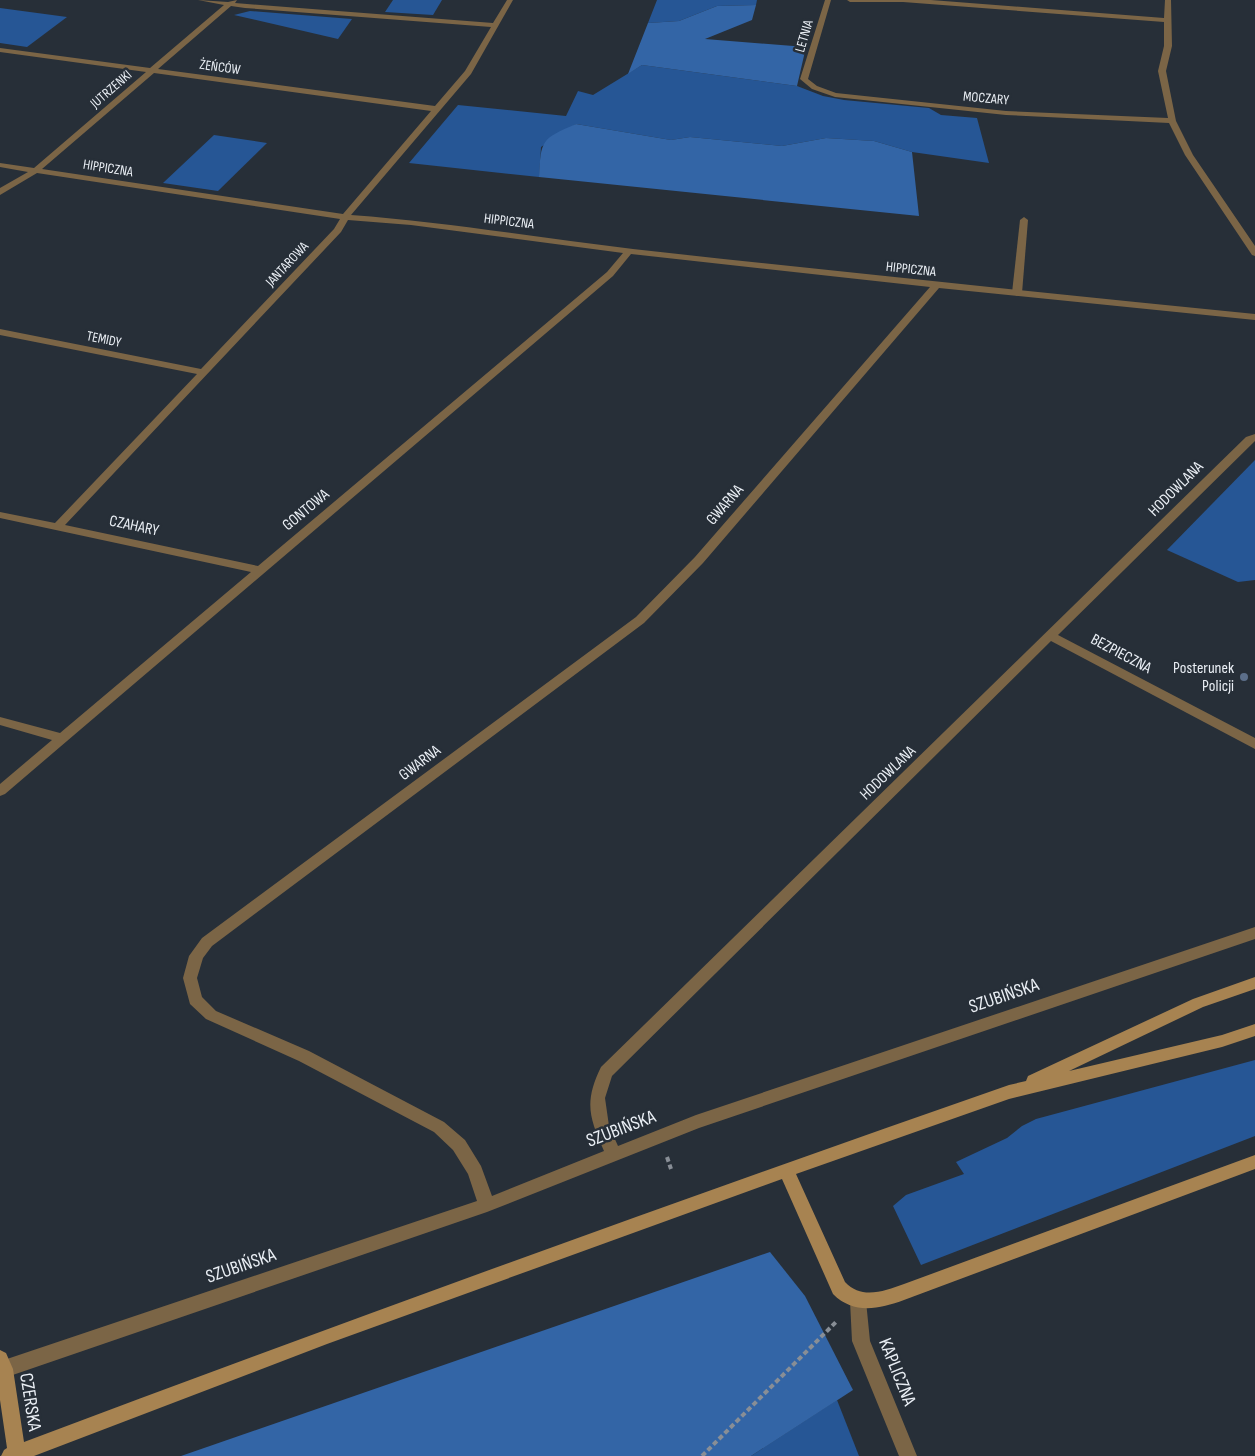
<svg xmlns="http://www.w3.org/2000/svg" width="1255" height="1456" viewBox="0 0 1255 1456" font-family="'Sofia Sans Condensed',sans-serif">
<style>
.green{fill:#265695}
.forest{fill:#3365a6}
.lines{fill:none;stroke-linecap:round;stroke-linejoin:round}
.path{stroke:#888e96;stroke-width:4;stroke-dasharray:5 3;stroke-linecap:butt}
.lane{fill:#7b6546;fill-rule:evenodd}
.street{fill:#7b6546;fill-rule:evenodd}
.secondary{fill:#a78351;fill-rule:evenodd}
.service-dot{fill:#5c6f8a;stroke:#272f38;stroke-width:2}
.labels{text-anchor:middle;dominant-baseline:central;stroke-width:5;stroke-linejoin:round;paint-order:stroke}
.far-street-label{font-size:14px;fill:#eaeff5;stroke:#272f38}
.street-label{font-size:16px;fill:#eaeff5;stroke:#272f38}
.poi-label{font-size:16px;fill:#eaeff5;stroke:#272f38;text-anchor:end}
.near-street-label{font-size:19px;fill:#eaeff5;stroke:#272f38}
</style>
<rect width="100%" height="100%" fill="#272f38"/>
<g class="green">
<path d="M 393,0 L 442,0 L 433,15 L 385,12 Z"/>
<path d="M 657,0 L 757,0 L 756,5 L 717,6 L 679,21 L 648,23 Z"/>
<path d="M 0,8 L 67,17 L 27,47 L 0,43 Z"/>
<path d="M 250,11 L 352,19 L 338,39 L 234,15 Z"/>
<path d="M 642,65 L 797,86 L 823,96 L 844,100 L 929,108 L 941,115 L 977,118 L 989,163 L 912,152 L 874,141 L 826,138 L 782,146 L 690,137 L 671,140 L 576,124 L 541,147 L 539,177 L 409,163 L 458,105 L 566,116 L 578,91 L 593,95 Z"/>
<path d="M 214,135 L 267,143 L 218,191 L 163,183 Z"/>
<path d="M 1255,460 L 1255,580 L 1238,582 L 1167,550 Z"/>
<path d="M 1255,1060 L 1255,1136 L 921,1265 L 893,1206 L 906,1195 L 964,1174 L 956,1162 L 1007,1138 L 1022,1126 L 1036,1119 Z"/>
<path d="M 837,1400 L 859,1456 L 751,1456 Z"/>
</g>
<g class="forest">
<path d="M 756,5 L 752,20 L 705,39 L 806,47 L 797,86 L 642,65 L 628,74 L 648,23 L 679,21 L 717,6 Z"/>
<path d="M 576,124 L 671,140 L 690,137 L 782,146 L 826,138 L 874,141 L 912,152 L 919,216 L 539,177 C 541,140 541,139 576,124 Z"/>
<path d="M 770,1252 L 805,1296 L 853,1390 L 751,1456 L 181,1456 Z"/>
</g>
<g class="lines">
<g class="path">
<path d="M 667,1157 L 671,1169"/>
<path d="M 702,1456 L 836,1322"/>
</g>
<path class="lane" d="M 1024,217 L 1028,220 L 1022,293 L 1017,296 L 1012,293 L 1020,220 Z"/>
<g class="street">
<path d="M 198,0 L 228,2 L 237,0 L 235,3 L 493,23 L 507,0 L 513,0 L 471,74 L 351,215 C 446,222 539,238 633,249 C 840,272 1047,293 1255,314 L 1255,320 L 939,288 L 703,563 L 644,623 L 212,946 L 203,958 L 197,978 L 202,997 L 216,1011 L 309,1051 L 444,1122 L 465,1140 L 481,1166 L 492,1196 L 604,1151 C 589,1117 584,1102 601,1067 L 1246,437 L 1255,434 L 1255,441 L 1058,635 L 1255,738 L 1255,749 L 1051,641 L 612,1076 L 605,1098 L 609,1126 L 618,1146 L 696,1115 L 1255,927 L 1255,939 L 699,1128 L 487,1212 L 4,1378 L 0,1376 L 0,1362 L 4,1360 L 477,1201 L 468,1174 L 453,1150 L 434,1132 L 299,1061 L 206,1019 L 190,1004 L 183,978 L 189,956 L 202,938 L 636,617 L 695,557 L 930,287 L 631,254 L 613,276 L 67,741 L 5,794 L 0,796 L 0,784 L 52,740 L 0,725 L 0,717 L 60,733 L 251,572 L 0,518 L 0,512 L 55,523 L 197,374 L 0,335 L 0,329 L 201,369 L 334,229 L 340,219 L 37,173 L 0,195 L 0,188 L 28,172 L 0,167 L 0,163 L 34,168 L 146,72 L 0,52 L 0,48 L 150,68 L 224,5 ZM 231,6 L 245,8 L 491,27 L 465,71 L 435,106 L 158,69 ZM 154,73 L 431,111 L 343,214 L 42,169 ZM 348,220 L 411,225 L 623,253 L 607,272 L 258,566 L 65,525 L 341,232 Z"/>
<path d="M 825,0 L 831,0 L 808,79 L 817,86 L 836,93 L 1006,111 L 1168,118 L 1158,71 L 1164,46 L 1164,22 L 903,2 L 850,2 L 847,0 L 931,0 L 1164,18 L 1165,0 L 1171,0 L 1172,46 L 1166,71 L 1176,121 L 1193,155 L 1255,246 L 1255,256 L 1252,255 L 1185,155 L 1169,123 L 1006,115 L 835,97 L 812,89 L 800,79 Z"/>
<path d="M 858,1293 L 864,1295 L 866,1301 L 870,1341 L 917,1456 L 899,1456 L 852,1341 L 850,1301 L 852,1295 Z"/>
</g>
<path class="secondary" d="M 1255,977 L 1255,989 L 1203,1007 L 1069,1071 L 1222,1035 L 1255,1024 L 1255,1036 L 1222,1047 L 1009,1099 L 796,1174 L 845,1282 C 862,1300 884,1291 904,1284 L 1255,1155 L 1255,1169 L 904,1300 C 879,1309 854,1315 833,1294 L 782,1179 L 327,1344 L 34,1456 L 1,1456 L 4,1450 L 7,1448 L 0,1400 L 0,1350 L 6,1353 L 13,1369 L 24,1442 C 351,1319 679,1200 1009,1085 L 1026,1081 L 1028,1076 L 1193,999 Z"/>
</g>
<circle class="service-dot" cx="1244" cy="677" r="5"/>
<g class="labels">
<g class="far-street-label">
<text transform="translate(804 36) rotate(-74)">LETNIA</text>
<text transform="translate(220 67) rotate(8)">ŻEŃCÓW</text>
<text transform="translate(111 89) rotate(-41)">JUTRZENKI</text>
<text transform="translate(986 98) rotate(5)">MOCZARY</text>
<text transform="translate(108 168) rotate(9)">HIPPICZNA</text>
<text transform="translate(509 221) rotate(7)">HIPPICZNA</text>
<text transform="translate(287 264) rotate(-47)">JANTAROWA</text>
<text transform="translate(911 269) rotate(6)">HIPPICZNA</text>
<text transform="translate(104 339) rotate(11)">TEMIDY</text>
</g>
<g class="street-label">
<text transform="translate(1176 489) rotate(-45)">HODOWLANA</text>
<text transform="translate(725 505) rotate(-49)">GWARNA</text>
<text transform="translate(306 510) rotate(-40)">GONTOWA</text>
<text transform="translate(134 526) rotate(12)">CZAHARY</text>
<text transform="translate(1121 654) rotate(28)">BEZPIECZNA</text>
<text transform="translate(420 763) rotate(-37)">GWARNA</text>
<text transform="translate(888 773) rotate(-44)">HODOWLANA</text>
</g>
<g class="poi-label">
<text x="1234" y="668">Posterunek<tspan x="1234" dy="18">Policji</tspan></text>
</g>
<g class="near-street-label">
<text transform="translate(1004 996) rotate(-19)">SZUBIŃSKA</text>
<text transform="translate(621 1129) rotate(-21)">SZUBIŃSKA</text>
<text transform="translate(241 1266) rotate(-19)">SZUBIŃSKA</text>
<text transform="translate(897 1372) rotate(68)">KAPLICZNA</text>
<text transform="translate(30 1402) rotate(81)">CZERSKA</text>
</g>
</g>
</svg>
